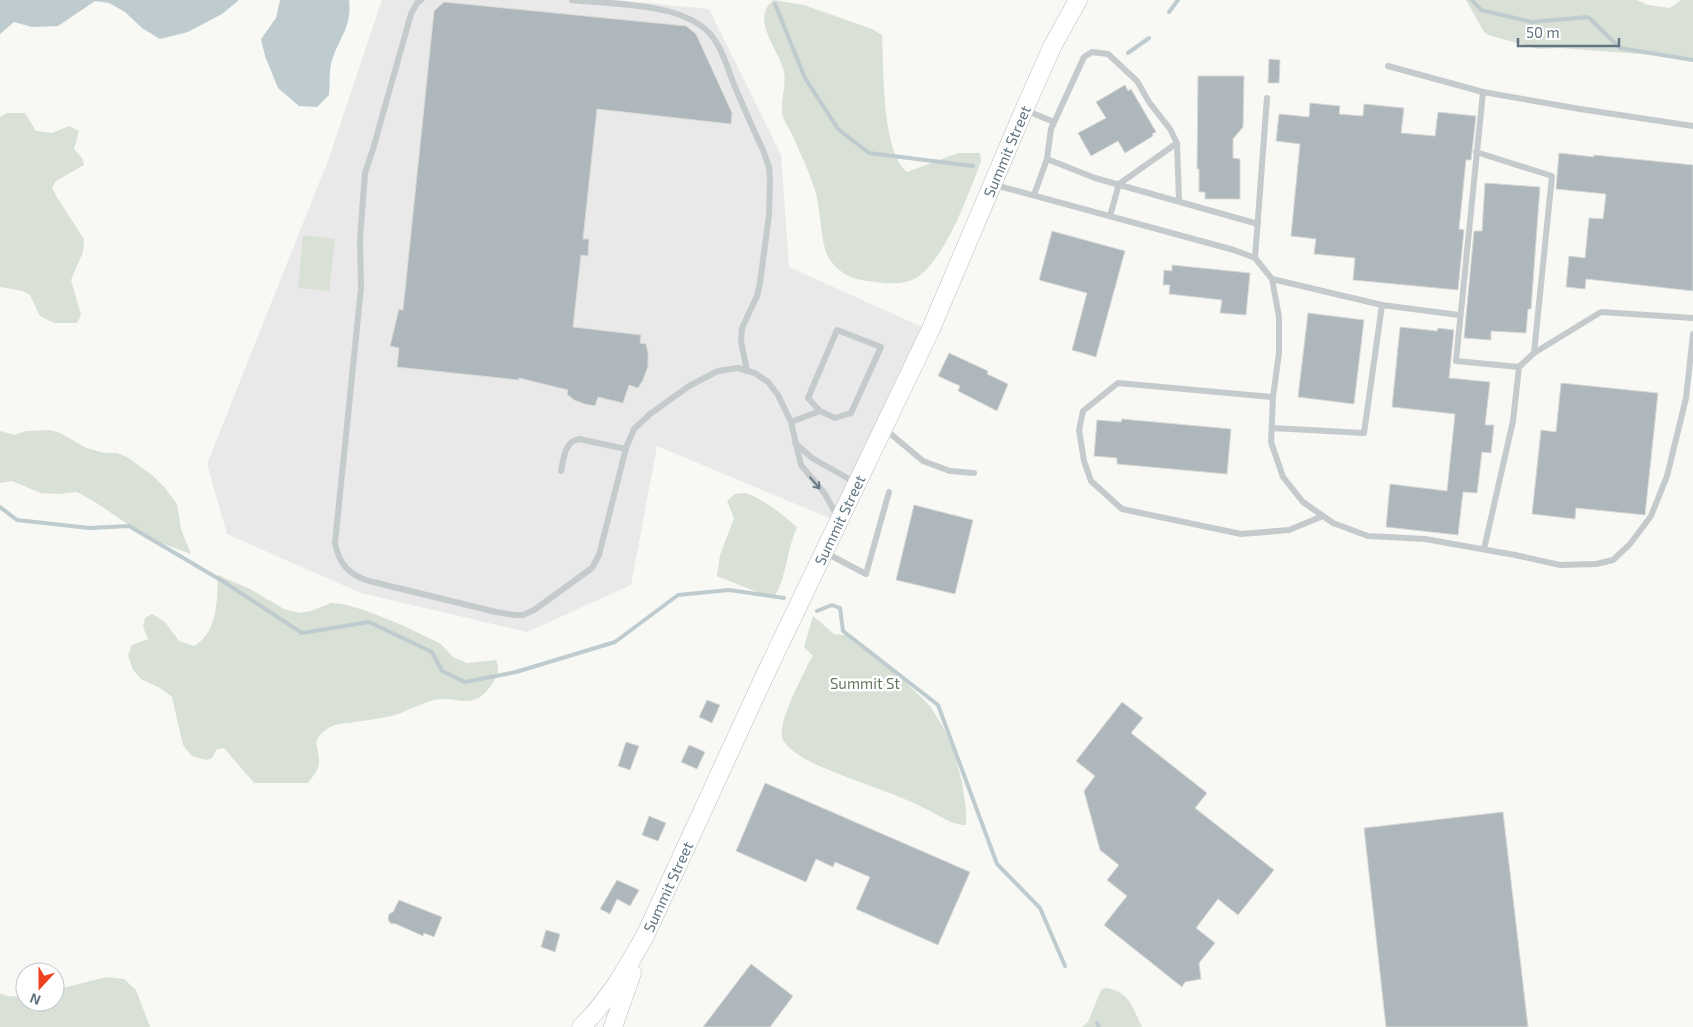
<svg xmlns="http://www.w3.org/2000/svg" width="1693" height="1027" viewBox="0 0 1693 1027" font-family="'Exo 2',sans-serif">
<style>
.built{fill:#e8e9e8}
.green{fill:#d9e0d5}
.water{fill:#becbcf}
.lines{fill:none;stroke-linecap:round;stroke-linejoin:round}
.stream{stroke:#becbcf;stroke-width:4}
.building{fill:#aeb7bc;stroke:#d9d9d7}
.secondary-casing{stroke:#b7bdc1;stroke-width:19}
.service{stroke:#c5cacd;stroke-width:6}
.secondary{stroke:#fff;stroke-width:18}
.oneway{stroke:#667986}
.labels{text-anchor:middle;dominant-baseline:central;stroke-width:5;stroke-linejoin:round;paint-order:stroke}
.street-label{font-size:15px;fill:#617582;stroke:#fff}
.park-label{font-size:15px;fill:#667960;stroke:#fff}
</style>
<rect width="100%" height="100%" fill="#f8f8f4"/>
<path class="built" d="M 382,0 L 617,0 L 709,9 L 781,155 L 789,267 L 922,327 L 834,520 L 657,446 L 631,585 L 527,632 L 361,593 L 227,534 L 207,464 L 329,158 Z"/>
<g class="green">
<path d="M 773,0 L 804,5 L 872,29 L 882,35 C 884,67 881,150 907,172 L 958,153 L 980,153 L 981,161 C 969,193 947,255 919,276 C 907,285 890,284 876,282 C 855,280 843,277 830,260 C 820,246 821,208 815,190 C 810,174 802,157 795,141 C 792,133 786,125 783,117 C 779,103 787,87 784,72 C 779,49 750,21 773,0 Z"/>
<path d="M 1466,0 L 1637,0 L 1648,5 L 1670,8 L 1681,0 L 1693,0 L 1693,58 L 1560,48 L 1539,49 L 1488,35 L 1484,32 Z"/>
<path d="M 7,113 L 25,113 L 36,131 L 52,133 L 69,126 L 79,131 L 74,149 L 82,158 L 84,165 L 56,181 L 52,187 L 56,196 L 84,239 L 83,252 L 71,280 L 81,315 L 77,323 L 54,323 L 40,316 L 30,295 L 23,291 L 0,287 L 0,117 Z"/>
<path d="M 303,235 L 335,239 L 329,291 L 298,288 Z"/>
<path d="M 50,430 L 60,433 L 86,448 L 105,453 L 117,453 L 127,457 L 153,476 L 165,488 L 177,504 L 181,529 L 191,554 L 148,538 L 95,502 L 77,492 L 59,494 L 41,493 L 12,481 L 0,483 L 0,431 L 14,435 L 26,431 Z"/>
<path d="M 746,493 C 766,501 781,513 797,527 C 787,549 787,575 775,596 L 762,594 L 717,576 L 720,555 L 734,518 L 727,501 L 735,494 Z"/>
<path d="M 218,575 L 250,589 L 284,609 L 299,613 L 311,611 L 331,603 L 343,604 L 364,610 L 402,625 L 441,644 L 453,657 L 467,663 L 496,660 C 500,671 498,675 492,684 C 473,713 458,695 434,700 C 421,703 410,710 398,714 C 382,719 365,720 349,723 C 342,723 332,725 327,729 C 309,741 320,748 319,763 C 318,771 313,776 308,783 L 254,783 L 224,748 L 217,749 L 212,758 L 206,760 L 192,756 L 183,745 L 172,697 L 160,688 L 141,679 L 133,670 L 128,655 L 132,645 L 148,639 L 143,627 L 145,618 L 152,614 L 165,622 L 179,641 L 194,646 C 218,632 217,601 218,575 Z"/>
<path d="M 813,616 L 834,634 L 852,636 L 881,658 L 930,706 L 943,727 L 954,752 L 962,782 L 966,810 L 966,825 C 953,825 941,817 930,811 C 894,792 855,782 817,765 C 808,761 784,748 782,737 C 779,719 801,680 809,662 L 813,656 L 804,647 Z"/>
<path d="M 106,977 L 124,979 L 136,990 L 150,1027 L 0,1027 L 0,993 L 6,996 L 25,997 L 25,1002 L 55,1002 L 55,990 Z"/>
<path d="M 1106,988 C 1129,991 1133,1008 1142,1027 L 1082,1027 L 1088,1022 L 1101,990 Z"/>
</g>
<g class="water">
<path d="M 0,0 L 239,0 L 222,14 L 188,32 L 160,39 L 142,28 L 125,12 L 109,3 L 95,1 L 58,26 L 32,27 L 14,22 L 0,34 Z"/>
<path d="M 280,0 L 349,0 C 352,27 340,36 332,60 C 329,70 330,84 329,95 L 317,107 L 299,106 L 278,88 L 265,56 L 261,39 L 276,18 Z"/>
</g>
<g class="lines">
<g class="stream">
<path d="M 1472,0 L 1481,10 L 1532,22 L 1588,17 L 1620,48 L 1693,60"/>
<path d="M 775,4 L 805,78 L 838,129 L 869,153 L 973,166"/>
<path d="M 1169,12 L 1178,0"/>
<path d="M 1128,53 L 1149,38"/>
<path d="M 0,507 L 17,520 L 89,528 L 129,526 L 224,582 L 302,633 L 369,622 L 432,652 L 442,671 L 465,682 L 516,672 L 615,642 L 678,595 L 729,590 L 784,598"/>
<path d="M 817,611 L 832,605 L 840,608 L 843,631 L 938,705 L 997,864 L 1040,908 L 1065,966"/>
<path d="M 1097,1023 L 1099,1027"/>
</g>
</g>
<g class="building">
<path d="M 444,2 L 686,26 L 696,34 L 732,113 L 731,124 L 597,109 L 583,239 L 589,239 L 588,256 L 581,255 L 573,327 L 641,335 L 640,343 L 646,344 L 648,353 L 648,366 L 643,380 L 638,388 L 629,385 L 623,403 L 598,397 L 595,406 L 585,404 L 574,400 L 567,394 L 568,390 L 519,378 L 519,380 L 397,367 L 399,348 L 390,346 L 399,309 L 403,310 L 434,11 Z"/>
<path d="M 1269,59 L 1280,60 L 1279,83 L 1268,83 Z"/>
<path d="M 1198,76 L 1244,76 L 1243,127 L 1233,139 L 1233,158 L 1240,159 L 1240,199 L 1205,199 L 1205,192 L 1199,192 L 1199,169 L 1197,169 Z"/>
<path d="M 1125,85 L 1128,91 L 1131,89 L 1156,132 L 1152,134 L 1153,136 L 1125,153 L 1118,141 L 1091,156 L 1078,133 L 1106,118 L 1096,102 Z"/>
<path d="M 1310,103 L 1340,106 L 1339,114 L 1363,116 L 1364,104 L 1404,108 L 1401,133 L 1435,136 L 1438,112 L 1476,116 L 1471,160 L 1466,160 L 1459,229 L 1464,230 L 1458,290 L 1353,280 L 1355,258 L 1314,254 L 1316,239 L 1291,236 L 1300,144 L 1276,141 L 1279,114 L 1309,117 Z"/>
<path d="M 1559,153 L 1594,157 L 1594,155 L 1693,165 L 1693,291 L 1586,279 L 1585,289 L 1566,287 L 1569,256 L 1585,258 L 1589,218 L 1603,219 L 1606,194 L 1556,189 Z"/>
<path d="M 1485,183 L 1540,187 L 1531,309 L 1528,309 L 1526,333 L 1491,331 L 1491,340 L 1464,338 L 1474,231 L 1482,231 Z"/>
<path d="M 1052,231 L 1125,251 L 1096,357 L 1072,350 L 1087,293 L 1039,280 Z"/>
<path d="M 1172,265 L 1250,273 L 1246,315 L 1220,313 L 1222,300 L 1169,294 L 1170,285 L 1163,285 L 1164,270 L 1172,271 Z"/>
<path d="M 1308,313 L 1364,320 L 1354,404 L 1298,397 Z"/>
<path d="M 1400,327 L 1437,331 L 1438,328 L 1454,330 L 1449,378 L 1490,382 L 1485,425 L 1494,425 L 1491,453 L 1482,452 L 1477,493 L 1463,492 L 1458,535 L 1386,527 L 1390,484 L 1447,491 L 1455,414 L 1392,407 Z"/>
<path d="M 949,353 L 988,371 L 987,374 L 1008,384 L 997,411 L 958,391 L 960,386 L 938,376 Z"/>
<path d="M 1561,383 L 1658,393 L 1645,515 L 1576,508 L 1575,519 L 1532,514 L 1541,430 L 1556,432 Z"/>
<path d="M 1122,419 L 1231,429 L 1227,474 L 1117,464 L 1117,458 L 1094,456 L 1097,420 L 1121,422 Z"/>
<path d="M 914,505 L 973,520 L 955,594 L 896,580 Z"/>
<path d="M 707,700 L 720,705 L 712,723 L 699,717 Z"/>
<path d="M 1122,702 L 1143,718 L 1131,733 L 1207,793 L 1195,808 L 1274,870 L 1238,915 L 1218,899 L 1196,928 L 1215,943 L 1199,963 L 1201,979 L 1185,982 L 1182,987 L 1104,925 L 1127,896 L 1107,880 L 1119,865 L 1100,850 L 1084,791 L 1095,776 L 1076,761 Z"/>
<path d="M 626,742 L 639,746 L 630,770 L 618,766 Z"/>
<path d="M 689,745 L 705,752 L 697,769 L 681,762 Z"/>
<path d="M 765,783 L 970,872 L 938,945 L 856,909 L 870,877 L 835,862 L 833,867 L 816,859 L 806,882 L 736,851 Z"/>
<path d="M 1503,812 L 1528,1027 L 1386,1027 L 1364,828 Z"/>
<path d="M 649,816 L 666,823 L 658,841 L 642,835 Z"/>
<path d="M 617,880 L 639,890 L 630,906 L 617,899 L 610,914 L 600,909 Z"/>
<path d="M 399,900 L 442,917 L 434,937 L 424,933 L 423,936 L 396,924 L 390,923 L 388,919 L 389,914 L 393,912 Z"/>
<path d="M 546,930 L 560,934 L 555,952 L 541,947 Z"/>
<path d="M 751,964 L 793,996 L 770,1027 L 703,1027 Z"/>
</g>
<g class="lines">
<g class="secondary-casing">
<g id="secondary">
<path id="s1" d="M 581,1027 C 609,1000 627,968 646,934 L 764,677 L 930,331 L 1024,110 L 1053,45 L 1078,0"/>
<path d="M 613,1027 L 632,973"/>
</g>
</g>
<g class="service">
<path d="M 421,0 L 417,3 L 411,14 L 373,149 L 365,173 L 360,239 L 361,288 L 335,543 C 339,564 349,575 369,581 L 496,612 L 515,615 L 523,615 L 534,610 L 592,568 L 599,555 L 626,448 L 634,429 L 650,414 L 689,386 L 718,371 L 738,368 L 755,373 L 768,382 L 778,395 L 791,422 L 801,465 L 825,494 L 838,518"/>
<path d="M 572,0 C 610,4 676,3 705,29 C 721,42 727,68 735,87 C 744,108 753,129 763,150 L 769,167 L 770,180 L 769,215 L 760,283 L 757,296 L 742,328 L 741,341 L 747,371"/>
<path d="M 1388,66 L 1483,92 L 1580,109 L 1693,126"/>
<path d="M 1483,92 L 1456,361 L 1519,367 L 1534,353 L 1601,312 L 1693,318"/>
<path d="M 1025,110 L 1054,122"/>
<path d="M 1476,152 L 1552,176 L 1534,353"/>
<path d="M 1047,159 L 1051,129 L 1084,57 L 1092,52 L 1108,54 L 1137,81 L 1149,102 L 1170,129 L 1177,143 L 1179,201"/>
<path d="M 995,185 L 1234,250 L 1255,258 L 1272,279 L 1279,317 L 1279,353 L 1273,397 L 1271,442 L 1283,477 L 1303,502 L 1333,523 L 1368,536 L 1425,539 L 1515,555 L 1560,565 L 1596,564 L 1613,560 L 1630,544 L 1651,516 L 1667,476 L 1686,398 L 1693,334"/>
<path d="M 1034,195 L 1047,159 L 1095,178 L 1258,224"/>
<path d="M 1110,216 L 1119,184 L 1177,143"/>
<path d="M 1255,258 L 1267,98"/>
<path d="M 1382,305 L 1459,315"/>
<path d="M 1273,397 L 1118,383 L 1083,411 L 1079,430 L 1084,461 L 1091,481 L 1122,509 L 1241,534 L 1289,530 L 1323,516"/>
<path d="M 791,422 L 820,411 L 808,398 L 837,330 L 881,347 L 851,413 L 835,418 L 820,411"/>
<path d="M 1272,428 L 1364,433 L 1382,305 L 1272,279"/>
<path d="M 886,430 L 923,461 L 950,471 L 974,473"/>
<path d="M 795,443 L 812,458 L 856,483"/>
<path d="M 561,471 C 564,458 564,442 579,439 L 626,449"/>
<path d="M 1484,549 L 1513,421 L 1519,367"/>
<path d="M 826,553 L 866,574 L 889,492"/>
</g>
<use href="#secondary" class="secondary"/>
</g>
<defs><path id="oneway-shaft" d="M-6 0H5M1.5-3L5.5 0L1.5 3" fill="none" stroke-width="1.6" stroke-linecap="round" stroke-linejoin="round" transform="scale(1.25)"/></defs>
<use class="oneway" href="#oneway-shaft" transform="translate(815 483) rotate(49)"/>
<g class="labels">
<g class="street-label">
<text stroke="none"><textPath href="#s1" startOffset="976">Summit Street</textPath></text>
<text stroke="none"><textPath href="#s1" startOffset="571">Summit Street</textPath></text>
<text stroke="none"><textPath href="#s1" startOffset="166">Summit Street</textPath></text>
</g>
<g class="park-label">
<text x="865" y="683">Summit St</text>
</g>
</g>
<g transform="translate(40 987) rotate(201)"><circle r="24" fill="#ffffff" stroke="#c0c8cd"/>
<path d="M0-4L9 19L0 12L-9 19Z" fill="#ef411e"/>
<text y="-8" font-size="14" font-weight="bold" text-anchor="middle" fill="#617582">N</text>
</g>
<path d="M1518 38v8h101v-8" fill="none" stroke="#617582" stroke-width="2.5"/>
<text x="1526" y="38" font-size="15" fill="#617582" stroke="#ffffff" stroke-width="4" paint-order="stroke">50 m</text>
</svg>
